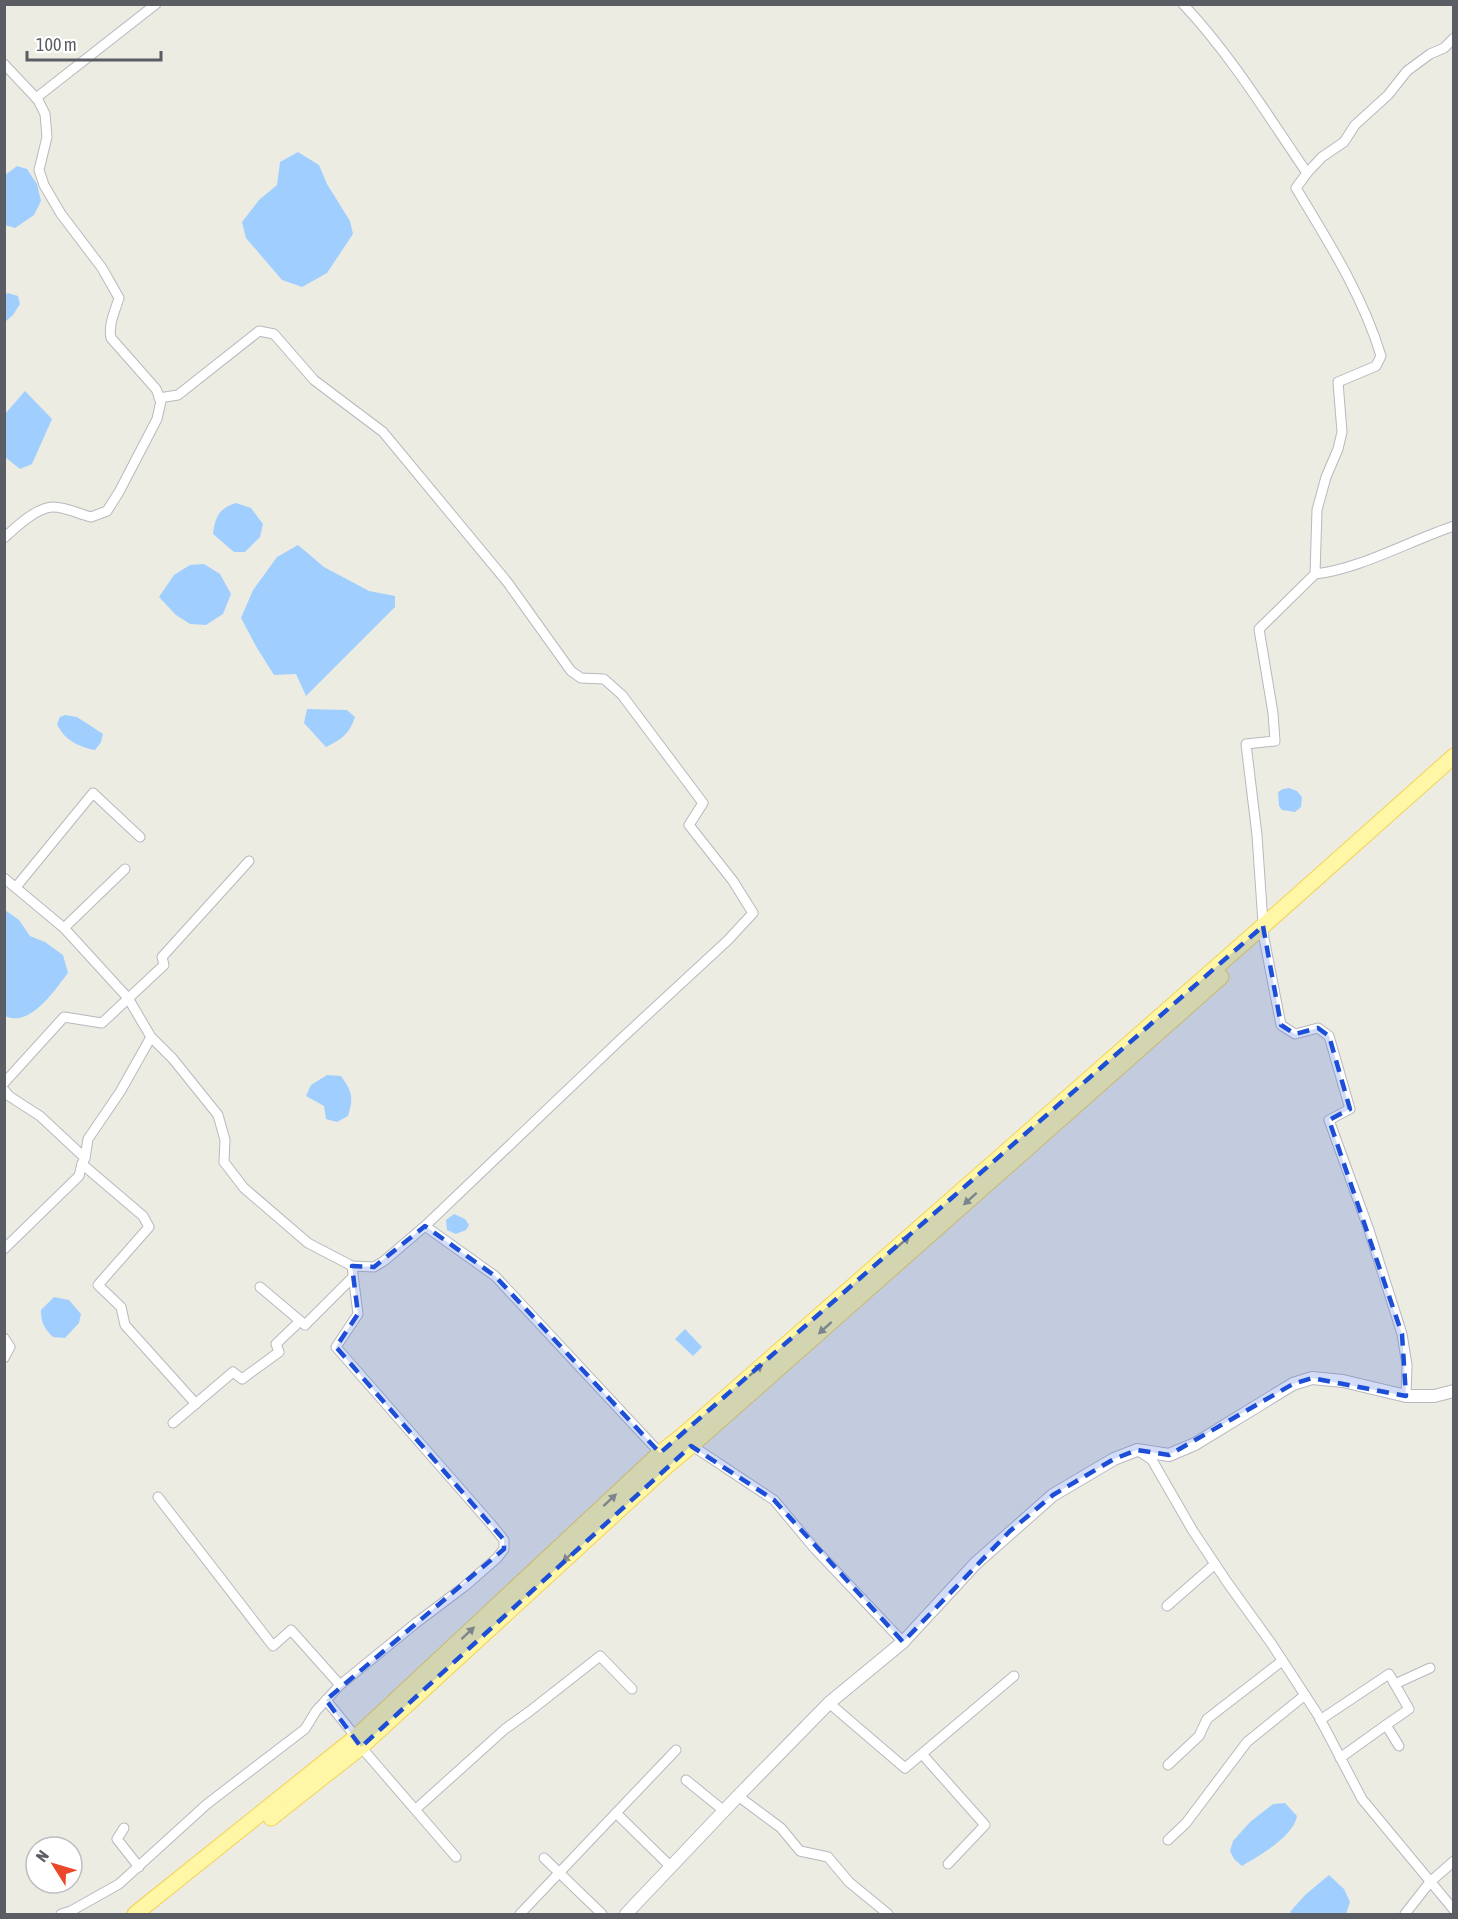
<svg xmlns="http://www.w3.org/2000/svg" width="1458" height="1919" viewBox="0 0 1458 1919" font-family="'Asap Condensed',sans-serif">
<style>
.water{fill:#a0cfff}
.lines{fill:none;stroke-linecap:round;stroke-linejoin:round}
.minor-casing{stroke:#b7b9bf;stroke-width:11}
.tertiary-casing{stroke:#b7b9bf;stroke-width:14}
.primary-casing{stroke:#f3d255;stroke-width:17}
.minor{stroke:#fff;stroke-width:9}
.tertiary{stroke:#fff;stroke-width:12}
.primary{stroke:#fff7a5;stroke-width:15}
.oneway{fill:#94937a}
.marked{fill:#1d4ed8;fill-opacity:0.2;stroke:#1d4ed8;stroke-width:4.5;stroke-dasharray:12 8;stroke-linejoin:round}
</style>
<rect width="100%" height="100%" fill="#edece2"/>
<g class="water">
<path d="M 298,152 L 319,165 L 327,184 L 350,221 L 353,234 L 327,273 L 302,287 L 282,280 L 246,238 L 242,222 L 259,200 L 277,185 L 280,162 Z"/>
<path d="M 17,166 L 27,169 L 37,184 L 41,201 L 34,215 L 15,228 L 5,225 L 4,176 Z"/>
<path d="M 8,293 L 18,296 L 20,304 L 13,315 L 5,322 L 5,295 Z"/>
<path d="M 25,391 L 52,419 L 32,464 L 20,469 L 5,457 L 5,414 Z"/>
<path d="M 236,503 L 251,508 L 263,524 L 260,537 L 245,552 L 234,552 L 213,534 C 215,517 219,508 236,503 Z"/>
<path d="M 298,545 L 324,567 L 369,591 L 395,596 L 395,607 L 306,696 L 296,674 L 274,675 L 257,648 L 241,618 L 253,590 L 277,557 Z"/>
<path d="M 204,564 L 220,574 L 231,594 L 223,614 L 206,625 L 190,624 L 176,615 L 159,597 L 174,575 L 190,565 Z"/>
<path d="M 307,709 L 347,710 L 355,717 C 350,733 341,740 326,747 L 304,723 Z"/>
<path d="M 65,715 L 77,717 L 103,734 L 101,742 L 95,750 C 79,747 64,740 57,724 L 60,717 Z"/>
<path d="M 1289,788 L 1297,791 L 1302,797 L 1301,807 L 1295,812 L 1282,810 L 1279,806 L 1278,792 L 1283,789 Z"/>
<path d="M 5,910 L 19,920 L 30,936 L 45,942 L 63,955 L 68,973 C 54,991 30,1028 5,1016 Z"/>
<path d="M 327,1075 L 341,1076 C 352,1091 354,1098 348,1116 L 337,1122 L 326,1119 L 324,1106 L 306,1096 L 311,1085 Z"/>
<path d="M 454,1214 L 465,1219 L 469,1225 L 466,1230 L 456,1234 L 447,1230 L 446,1220 Z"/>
<path d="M 54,1297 L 69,1300 L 81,1314 L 79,1323 L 65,1338 L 53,1337 C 44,1329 41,1322 41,1310 Z"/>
<path d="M 685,1329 L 702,1347 L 693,1356 L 675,1339 Z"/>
<path d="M 1285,1803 L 1297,1816 C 1294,1836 1259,1856 1242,1866 L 1234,1859 L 1230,1851 L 1233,1841 L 1250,1822 L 1273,1804 Z"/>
<path d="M 1329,1875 L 1344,1889 L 1350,1902 L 1346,1914 L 1292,1914 L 1290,1912 L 1305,1895 Z"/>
</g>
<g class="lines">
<g class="minor-casing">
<g id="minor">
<path d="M 1183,4 C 1231,55 1268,116 1307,173"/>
<path d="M 4,64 L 38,100 L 45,114 L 47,137 L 39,170 L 44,185 L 61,214 L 102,268 L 119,298 C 115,311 108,325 111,338 L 156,389 L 161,401 L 157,419 L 119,492 L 107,511 L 91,517 C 79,514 66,507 53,507 C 37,507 16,527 4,538"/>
<path d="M 36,98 L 156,4"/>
<path d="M 1315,574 C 1360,569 1409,541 1454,526"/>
<path d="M 4,878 L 64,928 L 128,998 L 151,1037 L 173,1059 L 218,1115 L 225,1140 L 224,1162 L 244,1188 L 308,1243 L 352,1266 L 374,1267 L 384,1261 L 425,1226 L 621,1039 L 728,940 L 753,913 L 733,881 L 689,825 L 703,803 L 622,695 L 604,679 L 581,678 L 571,671 L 508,583 L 383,432 L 314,380 L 274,334 L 259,331 L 178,395 L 159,398"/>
<path d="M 16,887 L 93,793 L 140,837"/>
<path d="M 64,928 L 125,869"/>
<path d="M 4,1083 L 64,1017 L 102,1023 L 164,965 L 162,957 L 249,861"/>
<path d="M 4,1090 L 9,1096 L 40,1116 L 85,1158"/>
<path d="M 82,1164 L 143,1216 L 149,1227 L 98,1285 L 121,1307 L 125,1325 L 196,1404"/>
<path d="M 425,1226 L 495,1276 L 660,1453"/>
<path d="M 4,1249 L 79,1176 L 82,1164 L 85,1158 L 88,1139 L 120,1092 L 151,1037"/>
<path d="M 260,1287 L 305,1325 L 353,1277"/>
<path d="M 4,1338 L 10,1347 L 4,1358"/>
<path d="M 1406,1396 L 1407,1365 L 1402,1334 L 1369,1230 L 1329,1120 L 1350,1109 L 1329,1036 L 1318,1028 L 1295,1034 L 1281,1025 L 1264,938 L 1257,835 L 1246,744 L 1275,741 L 1273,713 L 1259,629 L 1315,574 L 1317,510 L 1326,477 L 1338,449 L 1342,432 L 1338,382 L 1376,366 L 1381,356 C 1363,296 1328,241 1296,188 L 1307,173 L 1322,157 L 1344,142 L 1355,125 L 1388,95 L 1407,71 L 1430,54 L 1444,48 L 1454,38"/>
<path d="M 173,1423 L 233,1372 L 242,1379 L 279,1352 L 276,1344 L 300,1321"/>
<path d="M 688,1443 L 774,1500 L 815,1549 L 903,1642"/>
<path d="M 1139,1451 L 1152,1460 L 1193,1531 L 1227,1582 L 1271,1643 L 1318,1715 L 1362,1799 L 1454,1910"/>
<path d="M 158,1497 L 273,1646 L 291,1630 L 340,1685"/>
<path d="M 1167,1606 L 1215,1564"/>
<path d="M 1395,1684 L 1430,1668"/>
<path d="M 326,1700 L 356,1737 L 361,1747 L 456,1857"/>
<path d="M 829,1703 L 905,1768 L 1014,1676"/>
<path d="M 1320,1720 L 1389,1674 L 1409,1709 L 1386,1725"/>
<path d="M 922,1754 L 985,1825 L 948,1864"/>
<path d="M 1340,1758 L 1386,1725 L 1399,1746"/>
<path d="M 1168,1765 L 1199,1736 L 1207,1719 L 1282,1661"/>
<path d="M 686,1780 L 723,1810"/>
<path d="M 738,1796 L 781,1828 L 800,1851 L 828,1857 L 849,1882 L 888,1914"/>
<path d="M 416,1809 L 505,1729 L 530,1711 L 600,1656 L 632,1689"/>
<path d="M 124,1828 L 117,1839 L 139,1867"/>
<path d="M 1168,1840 L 1186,1823 L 1247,1742 L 1305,1695"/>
<path d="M 544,1858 L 602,1914"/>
<path d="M 670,1866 L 616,1813 L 676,1750"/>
<path d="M 61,1914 L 71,1911 L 119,1884 L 207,1804 L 305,1729 L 316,1711 L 340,1685 L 416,1623 L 465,1586 L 497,1558 L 504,1549 L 504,1540 L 491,1524 L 336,1347 L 358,1314 L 352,1266"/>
<path d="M 520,1914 L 616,1813"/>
<path d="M 1405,1914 L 1430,1882 L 1454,1861"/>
</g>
</g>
<g class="tertiary-casing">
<path id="tertiary" d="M 626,1914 L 738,1796 L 829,1703 L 903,1642 L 976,1563 L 1053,1495 L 1114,1459 L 1137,1450 L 1169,1455 L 1195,1444 L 1293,1384 L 1312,1378 L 1343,1381 L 1406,1396 L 1434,1396 L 1454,1391"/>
</g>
<g class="primary-casing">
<g id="primary">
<path d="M 271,1818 L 361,1747 L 667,1466 L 691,1446 L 1221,977"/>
<path d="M 135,1914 L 356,1737 L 660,1453 L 682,1436 L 1263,926 L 1454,756"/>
</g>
</g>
<use href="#minor" class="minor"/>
<use href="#tertiary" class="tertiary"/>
<use href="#primary" class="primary"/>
</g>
<defs><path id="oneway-solid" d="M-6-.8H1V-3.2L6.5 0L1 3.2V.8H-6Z" transform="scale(1.5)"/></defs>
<g class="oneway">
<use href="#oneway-solid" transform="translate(970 1199) rotate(138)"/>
<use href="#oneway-solid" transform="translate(903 1242) rotate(-41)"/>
<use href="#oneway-solid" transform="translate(825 1328) rotate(138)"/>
<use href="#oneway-solid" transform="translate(756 1370) rotate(-41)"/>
<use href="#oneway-solid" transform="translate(610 1500) rotate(-43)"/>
<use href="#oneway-solid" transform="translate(569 1556) rotate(137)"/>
<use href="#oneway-solid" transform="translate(468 1633) rotate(-43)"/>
</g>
<path class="marked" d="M 1263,926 L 1281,1025 L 1295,1034 L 1318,1028 L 1329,1036 L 1350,1109 L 1329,1120 L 1402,1334 L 1406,1396 L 1312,1378 L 1293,1384 L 1169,1455 L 1137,1450 L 1114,1459 L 1053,1495 L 1010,1531 L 903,1642 L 774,1500 L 691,1446 L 361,1747 L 326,1700 L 504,1549 L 504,1540 L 336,1347 L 358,1314 L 352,1266 L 374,1267 L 425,1226 L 495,1276 L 660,1453 Z"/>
<rect width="1458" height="1919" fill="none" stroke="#5a5d63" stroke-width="12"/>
<g transform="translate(54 1865) rotate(307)"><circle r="28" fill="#ffffff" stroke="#bdbec1" stroke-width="1.5"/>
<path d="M0-4.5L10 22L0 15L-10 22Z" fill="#eb472a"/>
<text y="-9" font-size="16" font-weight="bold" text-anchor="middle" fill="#5a5d63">N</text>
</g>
<path d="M27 51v9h134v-9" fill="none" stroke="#5a5d63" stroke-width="3"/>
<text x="36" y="51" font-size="18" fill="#5a5d63" stroke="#ffffff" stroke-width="4.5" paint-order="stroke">100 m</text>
</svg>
